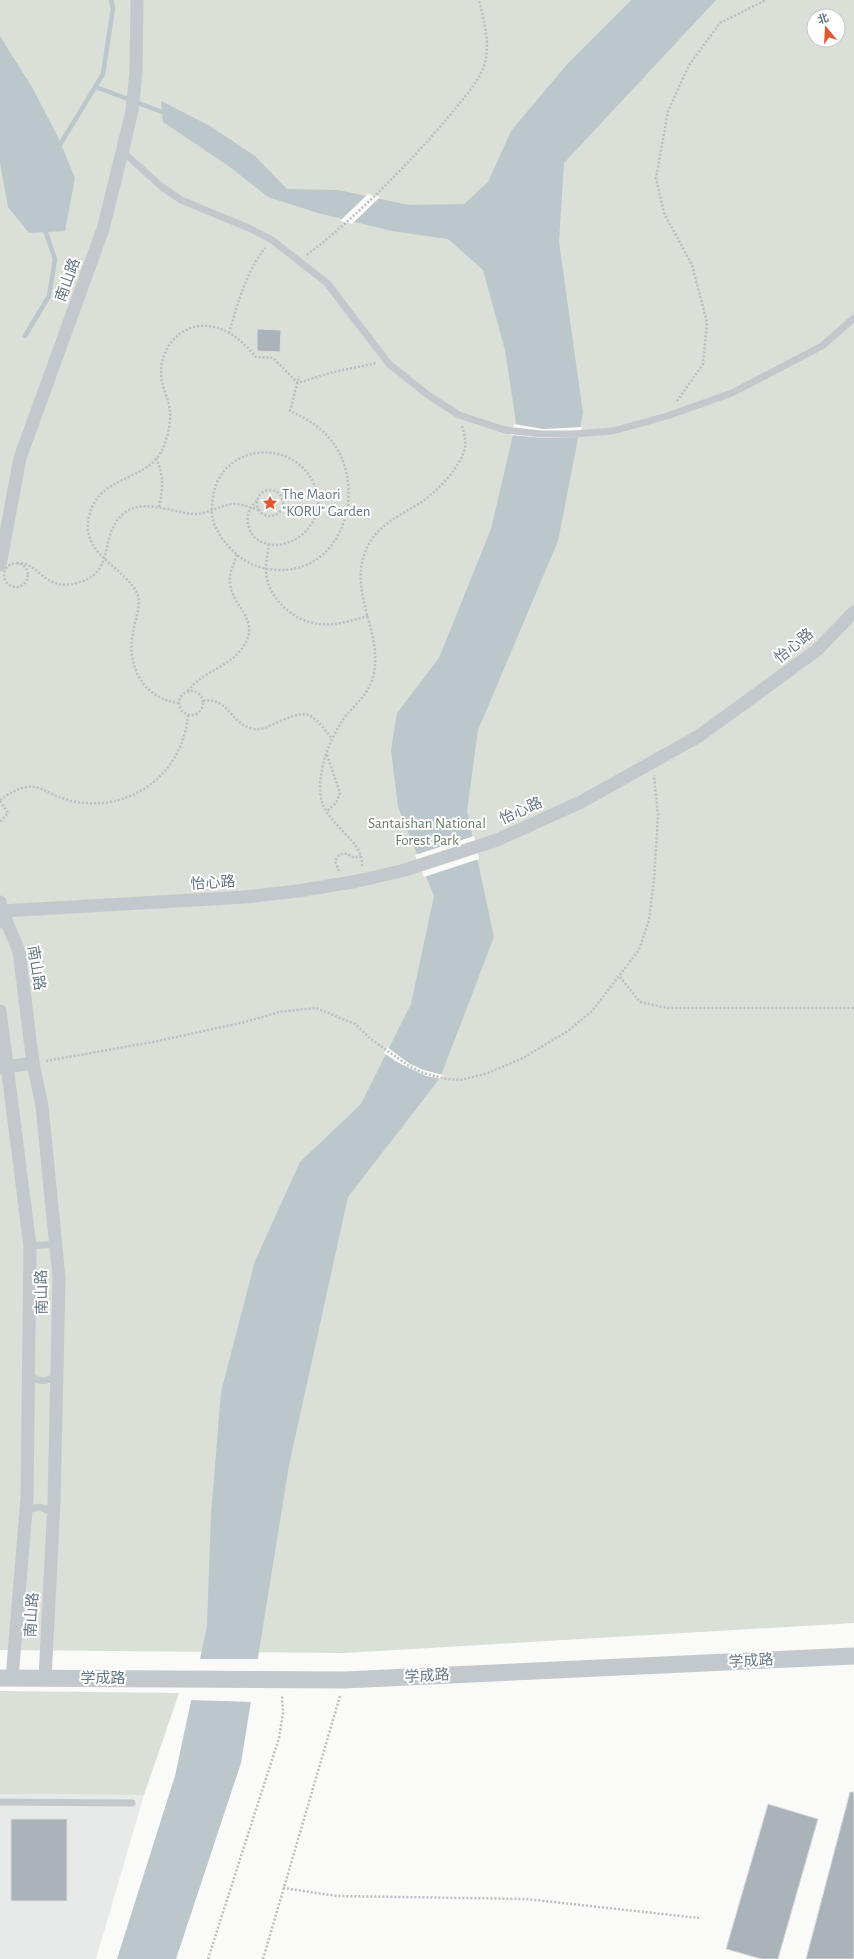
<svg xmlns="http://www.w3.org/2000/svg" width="854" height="1959" viewBox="0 0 854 1959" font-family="'Alegreya Sans','Noto Sans SC',sans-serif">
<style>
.built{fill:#e8e9e9}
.green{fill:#dadfd7;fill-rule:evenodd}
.water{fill:#bbc7cb}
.pier{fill:#fafaf8}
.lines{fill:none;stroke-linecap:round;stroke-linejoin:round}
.stream{stroke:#bbc7cb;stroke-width:4.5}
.building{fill:#aab3b9;stroke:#dcdcda}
.path{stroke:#bbbfc2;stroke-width:2.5;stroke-dasharray:2 2;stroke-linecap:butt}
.service{stroke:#c3c8cc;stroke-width:7}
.minor{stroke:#c3c8cc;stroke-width:13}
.tertiary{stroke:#c3c8cc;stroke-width:17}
.labels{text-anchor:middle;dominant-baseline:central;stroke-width:4;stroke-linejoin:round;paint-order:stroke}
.street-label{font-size:15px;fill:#657683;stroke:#fff}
.poi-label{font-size:15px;fill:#657683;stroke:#fff;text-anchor:start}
.park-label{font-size:15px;fill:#687a64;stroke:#fff}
</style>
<rect width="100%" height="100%" fill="#fafaf8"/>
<path class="built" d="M 0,1794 L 144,1795 L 96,1959 L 0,1959 Z"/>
<g class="green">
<path d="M 0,0 L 854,0 L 854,1623 L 344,1653 L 0,1650 ZM 814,16 L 838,16 L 838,40 L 814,40 Z"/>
<path d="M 0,1691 L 179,1693 L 144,1795 L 0,1794 Z"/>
</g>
<g class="water">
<path d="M 631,0 L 716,0 L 564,163 L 559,242 L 583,413 L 558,541 L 478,730 L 467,811 L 494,937 L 440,1078 L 348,1197 L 289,1465 L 241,1763 L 176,1959 L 117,1959 L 175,1776 L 207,1626 L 211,1515 L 221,1392 L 255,1261 L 300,1162 L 361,1104 L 411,1004 L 434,896 L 398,807 L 391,750 L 397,713 L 439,658 L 491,529 L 516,422 L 505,350 L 483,270 L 448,239 L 392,231 L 318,213 L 268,197 L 230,167 L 163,122 L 161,101 L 210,126 L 255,156 L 287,189 L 338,190 L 409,205 L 464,204 L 488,182 L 511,131 L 569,62 Z"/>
<path d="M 0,36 L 33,89 L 59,139 L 75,178 L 65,231 L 29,233 L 8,207 L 0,163 Z"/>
</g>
<g class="pier">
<path d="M 368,194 L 380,197 L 352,224 L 340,221 Z"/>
<path d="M 514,424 L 543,429 L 582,427 L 580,437 L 543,438 L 511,435 Z"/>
<path d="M 474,836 L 479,859 L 424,877 L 415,855 Z"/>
<path d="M 387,1047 L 410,1064 L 424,1070 L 443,1075 L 442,1079 L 426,1076 L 397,1062 L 384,1053 Z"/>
<path d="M 198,1659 L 260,1659 L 253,1702 L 189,1700 Z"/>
</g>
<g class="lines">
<g class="stream">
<path d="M 96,87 L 162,112"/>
<path d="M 58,148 L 103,74 L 113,8 L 111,0"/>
<path d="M 25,336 L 49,296 L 55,259 L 44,227"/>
</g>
</g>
<g class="building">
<path d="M 257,329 L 281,330 L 280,352 L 257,351 Z"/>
<path d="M 850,1792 L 854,1792 L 854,1959 L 806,1959 Z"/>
<path d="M 768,1804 L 818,1819 L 778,1959 L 761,1959 L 726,1949 Z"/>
<rect x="11" y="1819" width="56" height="82"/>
</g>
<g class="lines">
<g class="path">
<path d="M 307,255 C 361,213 412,161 455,109 C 465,96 478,83 484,66 C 491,45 484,21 479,0"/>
<path d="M 229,333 C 238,303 245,274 265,248"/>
<path d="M 677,401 L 703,364 L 707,322 L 692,265 L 664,213 L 656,178 L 668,111 L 689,65 L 720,23 L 766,0"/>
<path d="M 156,458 C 164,475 163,489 159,507"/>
<circle cx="270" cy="503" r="13"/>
<path d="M 257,501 C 246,510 245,522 252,534 C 257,542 268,545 277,545 C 305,543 328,512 314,484 C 302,457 270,445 243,457 C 221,467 213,484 212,507 C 210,523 221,539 233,551 C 245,563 260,569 277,570 C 342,573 367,492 334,444 C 323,428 307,419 290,411 L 299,376"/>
<path d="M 269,544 C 268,552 266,561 266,569 C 266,597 293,622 320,624 C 336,626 353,620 368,616"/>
<path d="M 17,563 C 40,562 43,592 77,583 C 117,573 98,536 123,514 C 143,497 172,513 194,514 C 208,514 219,506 232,504 C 241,503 250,508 259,510"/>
<circle cx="16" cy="575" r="12"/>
<circle cx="191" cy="703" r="12"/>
<path d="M 188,691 C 202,671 229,668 243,647 C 262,619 231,607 230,582 C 229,572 234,564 237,555"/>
<path d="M 203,701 C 230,697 230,725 254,729 C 260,730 266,728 271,725 C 307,710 308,707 332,739"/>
<path d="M 179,703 C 143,699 126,665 133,632 C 135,620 142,604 137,593 C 125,568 85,556 88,523 C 93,475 144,483 161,452 C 167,441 171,424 170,411 C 169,401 164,391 162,382 C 157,356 173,329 200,326 C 223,324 242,340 256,357 L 273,358 L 298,383 L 333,372 L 377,363"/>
<path d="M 327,755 L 340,793 L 336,803 L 327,811"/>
<path d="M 0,800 C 39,772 40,796 77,802 C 134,811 183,772 188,715"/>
<path d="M 0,801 L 8,813 L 0,822"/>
<path d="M 362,866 C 364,840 326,825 321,798 C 316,771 332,731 350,711 C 360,700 369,692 373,677 C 384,635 350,596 364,555 C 375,524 399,517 423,501 C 439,489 461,467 465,447 C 466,440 464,433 462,426"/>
<path d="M 339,871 L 335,861 L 339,855 C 345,852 349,854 354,858 L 361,856"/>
<path d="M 620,977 L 640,1002 L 668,1008 L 854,1008"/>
<path d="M 46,1061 L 158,1041 L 245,1022 L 279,1012 L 316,1008 L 355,1024 L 372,1040 L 409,1066 L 423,1073 L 446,1079 L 461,1080 L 488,1073 L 523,1058 L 568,1031 L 592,1011 L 639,950 L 649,920 L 654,879 L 658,815 L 654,775"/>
<path d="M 283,1888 L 337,1896 L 526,1899 L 699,1918"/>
<path d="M 208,1959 L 279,1738 L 283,1713 L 282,1695"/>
<path d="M 263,1959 L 340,1696"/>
</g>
<g class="service">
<path d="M 122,151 L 162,187 L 181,200 L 249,228 L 272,240 L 327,283 L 389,364 L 428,395 L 459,415 L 505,430 L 541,434 L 573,434 L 613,431 L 667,416 L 732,393 L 822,346 L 854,318"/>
<path d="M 30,1246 L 56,1244"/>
<path d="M 29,1375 C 39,1383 47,1382 57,1375"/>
<path d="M 26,1511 C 38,1506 42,1505 53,1514"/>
<path d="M 0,1802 L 132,1803"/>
</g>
<g class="minor">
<path d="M 0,565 L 20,458 L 103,229 L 125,140 L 132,111 L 136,71 L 137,0"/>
<path d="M 0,902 L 2,911 L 245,897 L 298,891 L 358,881 L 405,870 L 497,840 L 581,802 L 699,736 L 817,650 L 854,612"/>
<path d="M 0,922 L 2,911 L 19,951 L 33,1063 L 42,1106 L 59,1278 L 54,1503 L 45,1678"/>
<path d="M 0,1011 L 30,1246 L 27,1498 L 12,1678"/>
<path d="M 0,1068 L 33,1063"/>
</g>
<path class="tertiary" d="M 0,1678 L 344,1680 L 854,1656"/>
</g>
<defs>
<g id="sight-bare" transform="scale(1.2)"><path d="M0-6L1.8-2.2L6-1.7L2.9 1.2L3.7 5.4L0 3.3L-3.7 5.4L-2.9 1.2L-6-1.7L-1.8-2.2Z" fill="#e4572e" stroke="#fff" stroke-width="2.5" paint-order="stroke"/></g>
</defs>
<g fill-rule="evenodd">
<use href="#sight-bare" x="270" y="503"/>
</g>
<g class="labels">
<g class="street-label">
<text transform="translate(68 280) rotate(-70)">南山路</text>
<text transform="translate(794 646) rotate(-39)">怡心路</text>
<text transform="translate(521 811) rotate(-24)">怡心路</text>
<text transform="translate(213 883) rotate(-4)">怡心路</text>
<text transform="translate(36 968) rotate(80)">南山路</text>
<text transform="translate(42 1292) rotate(-91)">南山路</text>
<text transform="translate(32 1615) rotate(-87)">南山路</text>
<text transform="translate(751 1661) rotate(-3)">学成路</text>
<text transform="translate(427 1676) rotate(-3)">学成路</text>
<text x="103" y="1678">学成路</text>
</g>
<g class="poi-label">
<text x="282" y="494">The Maori<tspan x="282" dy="17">"KORU" Garden</tspan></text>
</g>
<g class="park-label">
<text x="427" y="823">Santaishan National<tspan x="427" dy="17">Forest Park</tspan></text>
</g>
</g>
<g transform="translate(826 28) rotate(342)"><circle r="19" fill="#ffffff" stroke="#c1c8cd"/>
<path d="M0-3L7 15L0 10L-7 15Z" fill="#e4572e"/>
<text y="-6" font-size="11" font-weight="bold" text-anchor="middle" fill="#657683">北</text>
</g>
</svg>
